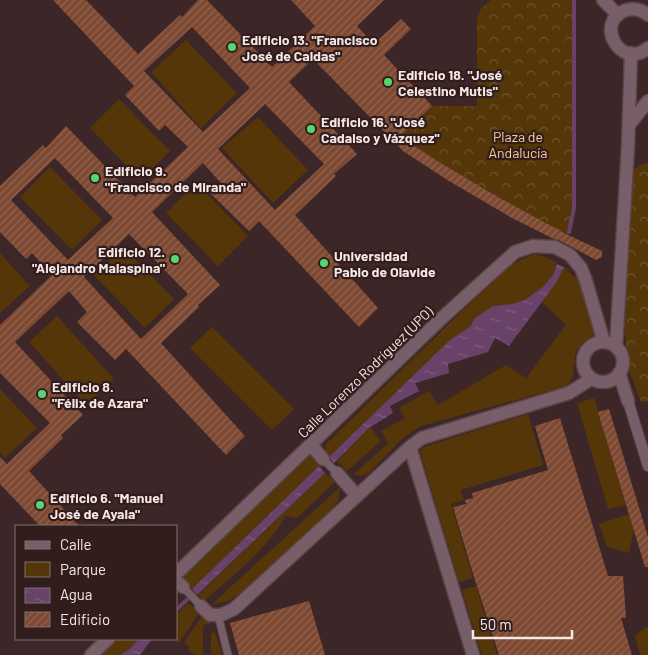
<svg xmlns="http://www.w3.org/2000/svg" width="648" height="655" viewBox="0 0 648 655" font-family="Barlow,sans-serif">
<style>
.green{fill:#553609}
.forest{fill:url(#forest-crowns)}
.water{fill:url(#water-ripples)}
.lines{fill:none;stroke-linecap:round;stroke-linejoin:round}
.stream{stroke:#69426a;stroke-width:4}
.building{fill:url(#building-hatch);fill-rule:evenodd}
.service-casing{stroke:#5a4546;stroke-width:9}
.pedestrian-casing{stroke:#5a4546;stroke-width:12}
.minor-casing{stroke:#5a4546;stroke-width:15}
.service{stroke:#775e68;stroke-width:7}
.pedestrian{stroke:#775e68;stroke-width:10}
.minor{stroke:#775e68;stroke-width:12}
.poi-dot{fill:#56d671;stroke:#321d1d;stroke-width:2}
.labels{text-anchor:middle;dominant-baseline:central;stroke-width:4.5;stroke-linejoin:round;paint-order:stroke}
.poi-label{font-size:14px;font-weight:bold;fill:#f6e7e7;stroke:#321d1d;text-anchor:start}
.park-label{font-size:14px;fill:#fdcd96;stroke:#321d1d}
.street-label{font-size:14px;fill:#f6e7e7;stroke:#321d1d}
</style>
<defs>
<pattern id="forest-crowns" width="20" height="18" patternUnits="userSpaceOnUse" patternTransform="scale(1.25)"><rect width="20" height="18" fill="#553609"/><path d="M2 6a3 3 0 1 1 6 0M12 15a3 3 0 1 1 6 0" fill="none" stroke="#6e532d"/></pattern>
<pattern id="water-ripples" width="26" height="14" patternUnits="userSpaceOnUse" patternTransform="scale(1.25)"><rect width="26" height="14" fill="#69426a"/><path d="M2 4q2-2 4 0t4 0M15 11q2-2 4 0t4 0" fill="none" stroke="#7f5d7f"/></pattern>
<pattern id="building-hatch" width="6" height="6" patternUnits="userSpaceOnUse" patternTransform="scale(1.25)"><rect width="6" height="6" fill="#7e4932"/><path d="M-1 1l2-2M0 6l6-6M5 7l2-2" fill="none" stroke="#916350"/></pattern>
</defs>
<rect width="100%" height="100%" fill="#3c2627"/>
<g class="green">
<path d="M 186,40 L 237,93 L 201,128 L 151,72 Z"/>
<path d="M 119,99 L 170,151 L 141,180 L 90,128 Z"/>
<path d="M 258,117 L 308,170 L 273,203 L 222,148 Z"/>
<path d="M 50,167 L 102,220 L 72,250 L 20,197 Z"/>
<path d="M 196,183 L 248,236 L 218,266 L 166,213 Z"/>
<path d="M 123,247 L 174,299 L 145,328 L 94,275 Z"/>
<path d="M 0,253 L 30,286 L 0,313 Z"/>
<path d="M 534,254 L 546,257 L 557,262 L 553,275 L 544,286 L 525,300 L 512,304 L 493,306 L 471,326 L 450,340 L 329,457 L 325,451 L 326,444 L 462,311 L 512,264 Z"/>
<path d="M 564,266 L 574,277 L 579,275 L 595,334 C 590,338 583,341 579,347 C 570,361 579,373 567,386 L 421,426 L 403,438 L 369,473 L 360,476 L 354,474 L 388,443 L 381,431 L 405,418 L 399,408 L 429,391 L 438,405 L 506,365 L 526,378 L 566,325 L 542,302 L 556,283 Z"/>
<path d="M 57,316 L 114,379 L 86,405 L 29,342 Z"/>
<path d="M 212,327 L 294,409 L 272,430 L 190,348 Z"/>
<path d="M 0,389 L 37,428 L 5,458 L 0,452 Z"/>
<path d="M 594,398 L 626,505 L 608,509 L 577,403 Z"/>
<path d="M 528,414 L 543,465 L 461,490 L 464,500 L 451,504 L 473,578 L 459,582 L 420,451 L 424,447 Z"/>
<path d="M 370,427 L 381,441 L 347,471 L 337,461 Z"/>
<path d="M 310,455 L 319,466 L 192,589 L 185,581 L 184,575 Z"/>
<path d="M 325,473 L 335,482 L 297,518 L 286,516 C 265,551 234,575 204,601 L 198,595 Z"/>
<path d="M 340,487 L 339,499 L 326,517 L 248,588 L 228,601 L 211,605 Z"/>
<path d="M 629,514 L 634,530 L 629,553 L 607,547 L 599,524 Z"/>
<path d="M 476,586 L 497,655 L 482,655 L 462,590 Z"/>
<path d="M 188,603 L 199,613 L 179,643 L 170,639 L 176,639 L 176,614 Z"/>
<path d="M 203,614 L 211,624 L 203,625 L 203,655 L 195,655 L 188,650 L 190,647 L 184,643 Z"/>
<path d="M 646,627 L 648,628 L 648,655 L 640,655 L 635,636 Z"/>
<path d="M 215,632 L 222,655 L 211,655 L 211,633 Z"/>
<path d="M 116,639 L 139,639 L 131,647 L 132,648 L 120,655 L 99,655 Z"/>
</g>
<g class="forest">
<path d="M 491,0 L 574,0 L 574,208 L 568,235 C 532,216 496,197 461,176 C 441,163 419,152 401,135 L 432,106 L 477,106 L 477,18 L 480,10 Z"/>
<path d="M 648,163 L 648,401 L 641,402 L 628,367 L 625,336 L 626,261 L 634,170 L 642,164 Z"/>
</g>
<g class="water">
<path d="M 557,264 L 564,267 L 556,283 L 509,346 L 495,338 L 488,352 L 448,364 L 449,373 L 415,383 L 419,391 L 390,406 L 393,413 L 369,428 L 334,463 L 329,457 L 450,340 L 471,326 L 474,319 L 493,306 L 512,304 L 525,300 L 544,286 L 553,275 Z"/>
<path d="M 319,466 L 325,473 L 197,595 L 192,589 Z"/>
<path d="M 139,639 L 152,639 L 140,655 L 120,655 L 131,648 L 131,647 Z"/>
</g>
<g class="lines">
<g class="stream">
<path d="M 569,232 L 574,208 L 574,0"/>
<path d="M 176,610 L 192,595"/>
</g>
</g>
<g class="building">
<path d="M 53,0 L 86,0 L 138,54 L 180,15 L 182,17 L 198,0 L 207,0 L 272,67 L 315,26 L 291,0 L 384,0 L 357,26 L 374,44 L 401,19 L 411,29 L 384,55 L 432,106 L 401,135 L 409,143 L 444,165 L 496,196 L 568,235 L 602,251 L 602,257 L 596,260 L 559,240 L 554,239 L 512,218 L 449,181 L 403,151 L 313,59 L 289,82 L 357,154 L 334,174 L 336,176 L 295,215 L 378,308 L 359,327 L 259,221 L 249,231 L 210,193 L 221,183 L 203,163 L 152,212 L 220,285 L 198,305 L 199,307 L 161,343 L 245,436 L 226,455 L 126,349 L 115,360 L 77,322 L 87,312 L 69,291 L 15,342 L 83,415 L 61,435 L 63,438 L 29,471 L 79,526 L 40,526 L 0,484 L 0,457 L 7,464 L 50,423 L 0,373 L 0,325 L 52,275 L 32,253 L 26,259 L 0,232 L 0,186 L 43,145 L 46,148 L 66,126 L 135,197 L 188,147 L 165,125 L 159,131 L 125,95 L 134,86 ZM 192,27 L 250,88 L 203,132 L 144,71 ZM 265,104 L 324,164 L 275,210 L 218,149 ZM 55,158 L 113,218 L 68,260 L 11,200 ZM 129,234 L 188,294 L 141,339 L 84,277 Z"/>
<path d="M 609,409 L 648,537 L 648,567 L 645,567 L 598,412 Z"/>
<path d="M 560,418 L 608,576 L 623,576 L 626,618 L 621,618 L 632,655 L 499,655 L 474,577 L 453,507 L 466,504 L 465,500 L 473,498 L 472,493 L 548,470 L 535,426 Z"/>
<path d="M 309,601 L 325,655 L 239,655 L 230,623 Z"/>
</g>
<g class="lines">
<g class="service-casing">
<g id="service">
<path d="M 323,459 L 337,473"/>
<path d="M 183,587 L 201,606"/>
<path d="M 218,615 L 228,655"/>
</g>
</g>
<g class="pedestrian-casing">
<path id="pedestrian" d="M 628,401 L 648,466"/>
</g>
<g class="minor-casing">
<g id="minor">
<path d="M 603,0 L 618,15"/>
<path d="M 648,15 C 642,10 634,8 626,10 C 593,22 621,71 648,48"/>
<path d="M 629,125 L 648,101"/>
<circle cx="603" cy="362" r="20"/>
<path d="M 616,347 L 628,146 L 631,53"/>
<path d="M 619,373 L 628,401"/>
<path d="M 311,445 L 323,459"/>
<path d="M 337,473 L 357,496"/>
<path d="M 176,574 L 443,317 L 515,252 L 533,246 L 555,247 L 570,255 L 581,268 L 585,278 L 604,342"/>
<path d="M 176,581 L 183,587"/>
<path d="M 201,606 L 210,615 L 221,615 L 234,609 L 410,447"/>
<path d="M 91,655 L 108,639"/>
<path d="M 473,655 L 410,447 L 422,438 L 569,393 L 591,379"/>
</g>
</g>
<use href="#service" class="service"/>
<use href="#pedestrian" class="pedestrian"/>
<use href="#minor" class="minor"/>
</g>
<g class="poi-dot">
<circle cx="232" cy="47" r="5"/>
<circle cx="388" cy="82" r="5"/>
<circle cx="311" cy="129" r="5"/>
<circle cx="95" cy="178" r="5"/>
<circle cx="175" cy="259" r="5"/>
<circle cx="324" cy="263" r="5"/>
<circle cx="42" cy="394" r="5"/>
<circle cx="40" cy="505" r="5"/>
</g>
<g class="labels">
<g class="poi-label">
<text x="242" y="39">Edificio 13. "Francisco<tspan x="242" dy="16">José de Caldas"</tspan></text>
<text x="398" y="74">Edificio 18. "José<tspan x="398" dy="16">Celestino Mutis"</tspan></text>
<text x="321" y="121">Edificio 16. "José<tspan x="321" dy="16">Cadalso y Vázquez"</tspan></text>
<text x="105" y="170">Edificio 9.<tspan x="105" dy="16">"Francisco de Miranda"</tspan></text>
<text x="165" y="251" text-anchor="end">Edificio 12.<tspan x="165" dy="16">"Alejandro Malaspina"</tspan></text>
<text x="334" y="255">Universidad<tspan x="334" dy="16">Pablo de Olavide</tspan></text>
<text x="52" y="386">Edificio 8.<tspan x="52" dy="16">"Félix de Azara"</tspan></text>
<text x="50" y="497">Edificio 6. "Manuel<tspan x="50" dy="16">José de Ayala"</tspan></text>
</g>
<g class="park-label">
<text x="518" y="136">Plaza de<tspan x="518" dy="16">Andalucía</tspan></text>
</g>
<g class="street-label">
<text transform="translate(365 372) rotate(-44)">Calle Lorenzo Rodríguez (UPO)</text>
</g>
</g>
<rect x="15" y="525" width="162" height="115" fill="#321d1d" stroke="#806e6e"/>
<rect x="25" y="541" width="25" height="8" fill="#775e68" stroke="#806e6e"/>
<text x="60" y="550" font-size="15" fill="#f6e7e7">Calle</text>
<rect x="25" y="562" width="25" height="15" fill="#553609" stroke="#806e6e"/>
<text x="60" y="575" font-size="15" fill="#f6e7e7">Parque</text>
<rect x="25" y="588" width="25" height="15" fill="url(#water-ripples)" stroke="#806e6e"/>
<text x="60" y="600" font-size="15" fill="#f6e7e7">Agua</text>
<rect x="25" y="612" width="25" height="15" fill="url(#building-hatch)" stroke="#806e6e"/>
<text x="60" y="625" font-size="15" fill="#f6e7e7">Edificio</text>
<path d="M473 630v8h99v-8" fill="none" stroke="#f6e7e7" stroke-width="2.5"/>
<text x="480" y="630" font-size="15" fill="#f6e7e7" stroke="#321d1d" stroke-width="4" paint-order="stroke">50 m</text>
</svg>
